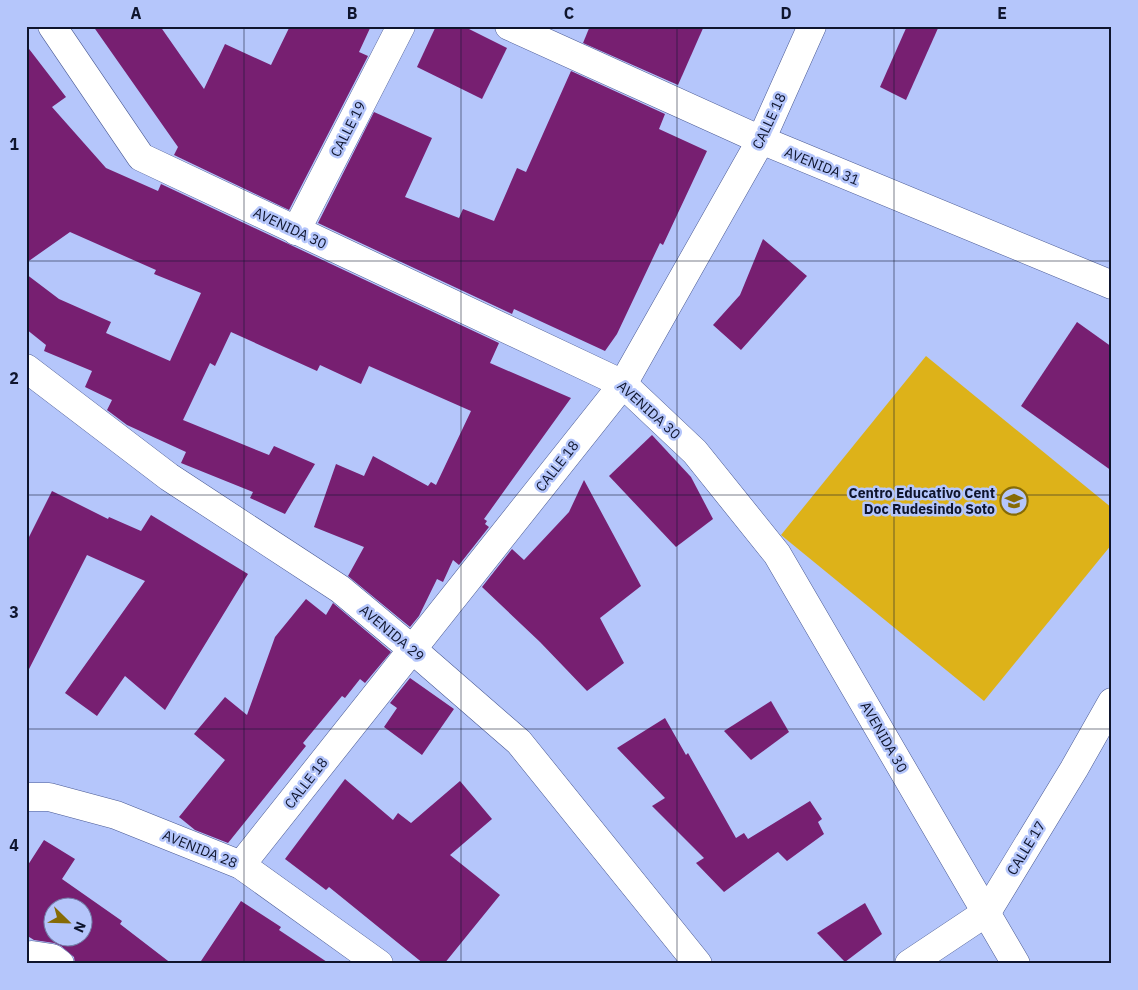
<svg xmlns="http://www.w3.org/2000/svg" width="1138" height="990" viewBox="0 0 1138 990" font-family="'IBM Plex Sans',sans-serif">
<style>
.green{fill:#ddb219}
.building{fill:#771f71;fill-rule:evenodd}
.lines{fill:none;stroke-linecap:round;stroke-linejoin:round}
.minor-casing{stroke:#4a5a94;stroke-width:29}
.minor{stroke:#fff;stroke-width:28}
.grid{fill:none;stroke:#0f152d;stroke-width:1;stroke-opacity:0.55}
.labels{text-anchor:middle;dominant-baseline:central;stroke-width:5;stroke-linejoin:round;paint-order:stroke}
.street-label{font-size:14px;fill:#0f152d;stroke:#b5c6fb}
.poi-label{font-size:14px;font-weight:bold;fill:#0f152d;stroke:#b5c6fb;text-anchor:end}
.neatline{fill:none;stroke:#0f152d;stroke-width:2}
.grid-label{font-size:16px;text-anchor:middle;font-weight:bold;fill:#0f152d}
</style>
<rect width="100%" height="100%" fill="#b5c6fb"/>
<path class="green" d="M 926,356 L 1112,508 L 1112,544 L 984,701 L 781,535 Z"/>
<g class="building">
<path d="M 93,26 L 160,26 L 204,89 L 225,44 L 271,65 L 290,26 L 371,26 L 359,52 L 368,56 L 289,210 L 174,155 L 178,147 Z"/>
<path d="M 436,26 L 463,26 L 507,48 L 482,99 L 417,67 Z"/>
<path d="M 590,26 L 704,26 L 678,85 L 583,43 Z"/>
<path d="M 907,26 L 939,26 L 906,100 L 880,87 Z"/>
<path d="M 26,45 L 66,97 L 52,107 L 106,168 L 158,191 L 161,184 L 499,343 L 490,363 L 571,398 L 484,519 L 487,521 L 485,524 L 489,527 L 459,565 L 453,560 L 443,582 L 437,579 L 419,616 L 410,627 L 348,576 L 364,547 L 314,527 L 336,464 L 364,476 L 373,456 L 428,486 L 431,482 L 436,485 L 471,411 L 369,366 L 361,384 L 320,365 L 317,371 L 231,332 L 215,366 L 210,363 L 183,420 L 269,455 L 274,446 L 315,464 L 285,514 L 250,498 L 253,492 L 181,463 L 186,452 L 127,425 L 107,410 L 112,400 L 85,387 L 92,371 L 44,351 L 46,345 L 26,329 L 26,274 L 59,299 L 111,322 L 106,333 L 170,361 L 201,293 L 154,274 L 156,270 L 70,232 L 26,263 Z"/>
<path d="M 571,71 L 665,114 L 659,129 L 707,151 L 663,245 L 660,243 L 617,334 L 605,351 L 514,309 L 512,314 L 318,223 L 374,112 L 432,138 L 405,197 L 459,218 L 463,209 L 494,221 L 517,168 L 526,172 Z"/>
<path d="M 763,239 L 807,276 L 741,350 L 713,325 L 740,295 Z"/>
<path d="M 1077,322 L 1112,347 L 1112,471 L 1021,406 Z"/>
<path d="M 652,435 L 691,477 L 713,519 L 676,547 L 609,476 Z"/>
<path d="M 584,480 L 641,586 L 600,618 L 624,663 L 587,691 L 540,642 L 482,587 L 512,549 L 524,560 L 569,512 Z"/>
<path d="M 52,491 L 108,519 L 109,517 L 141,531 L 151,515 L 248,574 L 165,710 L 125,676 L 97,716 L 65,693 L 145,581 L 87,555 L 26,675 L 26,543 Z"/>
<path d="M 306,599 L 326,615 L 333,603 L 391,652 L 365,683 L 360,679 L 345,698 L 342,696 L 303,743 L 306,746 L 228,843 L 195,830 L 179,817 L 225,760 L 194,734 L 225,697 L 247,715 L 275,637 Z"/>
<path d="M 410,678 L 454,709 L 422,755 L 384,727 L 397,708 L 390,703 Z"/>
<path d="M 771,701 L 789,732 L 751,760 L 724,731 Z"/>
<path d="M 665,718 L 686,755 L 688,753 L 736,838 L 744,833 L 748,839 L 810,801 L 822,819 L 818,822 L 824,834 L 787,861 L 778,852 L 724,892 L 696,863 L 704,858 L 652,806 L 665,798 L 617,748 Z"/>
<path d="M 345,779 L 393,820 L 398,813 L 411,823 L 460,781 L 492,819 L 450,855 L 500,895 L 444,964 L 424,964 L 329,887 L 326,890 L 285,859 Z"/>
<path d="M 44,840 L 75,859 L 62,879 L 122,921 L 120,924 L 172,964 L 75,964 L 74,957 L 61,946 L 54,943 L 34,940 L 26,935 L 26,868 ZM 52,908 L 82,908 L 82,938 L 52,938 Z"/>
<path d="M 241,901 L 281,927 L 279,930 L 330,964 L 199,964 Z"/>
<path d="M 865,903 L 882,934 L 845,962 L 817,933 Z"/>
</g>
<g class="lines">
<g class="minor-casing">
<g id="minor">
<path d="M 52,26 L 141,157 L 623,384 L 695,452 L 777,554 L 1016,964"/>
<path d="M 509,26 L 761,140 L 1112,285"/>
<path d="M 296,231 L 401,26"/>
<path d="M 26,368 L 169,477 L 340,589 L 412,649 L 519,742 L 698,964"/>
<path d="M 26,797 L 49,797 L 116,815 L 241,865 L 379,964"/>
<path d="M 241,865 L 623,384 L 761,140 L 812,26"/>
<path d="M 26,961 L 32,955 L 52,958 L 60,964"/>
<path d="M 909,964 L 987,912 L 1074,769 L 1112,702"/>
</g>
</g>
<use href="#minor" class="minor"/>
</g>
<path class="grid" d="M 244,26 L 244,964M 461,26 L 461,964M 677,26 L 677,964M 894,26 L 894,964M 26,261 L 1112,261M 26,495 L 1112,495M 26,729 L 1112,729"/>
<defs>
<g id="school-ring" transform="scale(1.4375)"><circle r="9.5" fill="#b5c6fb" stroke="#866b06" stroke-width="1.5"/><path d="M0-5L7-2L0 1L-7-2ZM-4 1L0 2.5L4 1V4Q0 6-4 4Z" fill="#866b06"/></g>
</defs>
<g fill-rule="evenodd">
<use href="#school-ring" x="1014" y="501"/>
</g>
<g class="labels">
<g class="street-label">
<text transform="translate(769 121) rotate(-65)">CALLE 18</text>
<text transform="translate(348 129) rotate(-63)">CALLE 19</text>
<text transform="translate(822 166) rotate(22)">AVENIDA 31</text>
<text transform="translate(290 228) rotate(25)">AVENIDA 30</text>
<text transform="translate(649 410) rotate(42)">AVENIDA 30</text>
<text transform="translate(557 466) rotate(-52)">CALLE 18</text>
<text transform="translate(392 633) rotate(40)">AVENIDA 29</text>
<text transform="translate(884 737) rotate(60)">AVENIDA 30</text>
<text transform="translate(306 783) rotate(-52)">CALLE 18</text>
<text transform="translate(1026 848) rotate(-59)">CALLE 17</text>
<text transform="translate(200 849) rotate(22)">AVENIDA 28</text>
</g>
<g class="poi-label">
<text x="995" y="493">Centro Educativo Cent<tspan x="995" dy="16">Doc Rudesindo Soto</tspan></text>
</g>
</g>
<rect width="1138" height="990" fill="none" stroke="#b5c6fb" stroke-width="55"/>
<g transform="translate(68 922) rotate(113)"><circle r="24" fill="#b5c6fb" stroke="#737fa9"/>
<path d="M0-4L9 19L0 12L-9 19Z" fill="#866b06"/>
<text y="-8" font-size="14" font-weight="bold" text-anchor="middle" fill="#0f152d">N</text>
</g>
<rect x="28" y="28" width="1082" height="934" class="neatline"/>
<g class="grid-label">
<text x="136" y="19">A</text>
<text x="352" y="19">B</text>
<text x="569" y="19">C</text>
<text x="786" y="19">D</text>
<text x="1002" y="19">E</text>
<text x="14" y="150">1</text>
<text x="14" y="384">2</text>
<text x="14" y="618">3</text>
<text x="14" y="851">4</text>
</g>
</svg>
